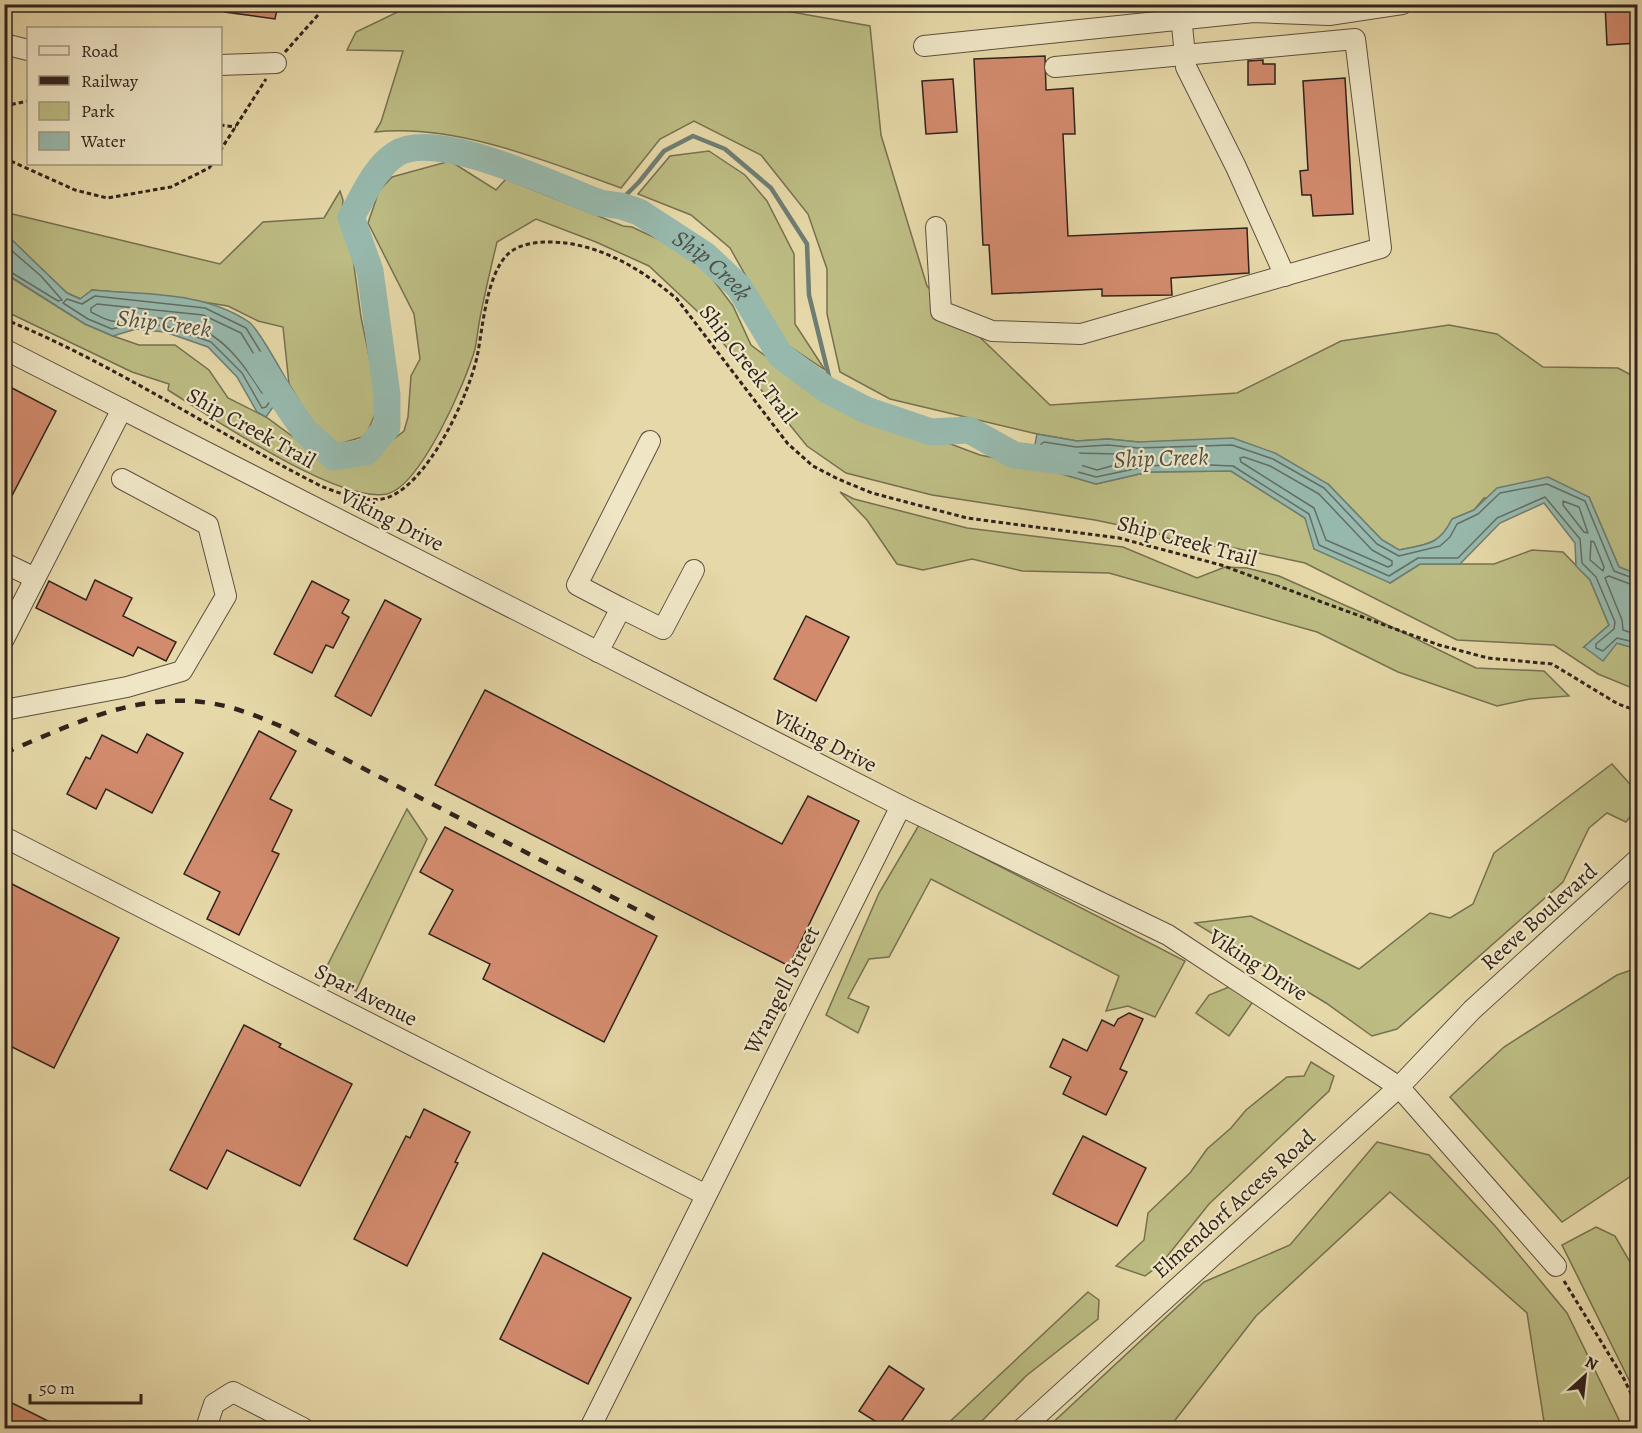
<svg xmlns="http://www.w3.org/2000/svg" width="1642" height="1433" viewBox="0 0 1642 1433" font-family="Alegreya,serif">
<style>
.green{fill:#bcbc83;stroke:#767050;stroke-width:1.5}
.water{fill:#97b9ad;stroke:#6e7d73;stroke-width:1.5}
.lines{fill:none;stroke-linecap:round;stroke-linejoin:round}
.shore{stroke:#646e65;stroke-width:1.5}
.stream{stroke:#6e7d73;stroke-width:4.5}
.river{stroke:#97b9ad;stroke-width:27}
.building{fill:#d38b6e;stroke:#31231d;stroke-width:1.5}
.minor-casing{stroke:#5e5040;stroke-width:22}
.path{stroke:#31231d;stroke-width:3;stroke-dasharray:4.5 3;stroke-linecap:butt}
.minor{stroke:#efe6c6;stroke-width:20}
.rail{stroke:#31231d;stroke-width:4.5;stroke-dasharray:10 10;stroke-linecap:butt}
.labels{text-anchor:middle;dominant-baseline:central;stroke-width:4.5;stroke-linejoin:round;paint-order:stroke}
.street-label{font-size:22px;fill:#31231d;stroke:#efe6c6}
.water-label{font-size:24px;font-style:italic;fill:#505048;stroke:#efe6c6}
</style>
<rect width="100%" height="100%" fill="#e6d8a8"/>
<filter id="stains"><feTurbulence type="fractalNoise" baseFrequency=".00333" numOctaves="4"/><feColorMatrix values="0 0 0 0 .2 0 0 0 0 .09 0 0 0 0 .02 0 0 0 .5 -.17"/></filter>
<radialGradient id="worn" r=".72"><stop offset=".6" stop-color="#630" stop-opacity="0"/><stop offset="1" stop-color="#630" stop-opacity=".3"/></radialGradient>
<g class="green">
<path d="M 414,4 L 752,5 L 870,26 L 881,135 L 927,286 L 1050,405 L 1237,393 L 1341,341 L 1449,325 L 1497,334 L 1543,367 L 1618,368 L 1637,378 L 1637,574 L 1619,567 L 1589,497 L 1484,498 L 1474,510 L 1452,519 C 1439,546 1426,544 1399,550 L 1382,540 L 1328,484 L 1138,442 L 1108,439 L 1077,441 L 1037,434 L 890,399 L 840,372 L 827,314 L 827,269 L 808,214 L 761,155 L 694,121 L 660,139 L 621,188 C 546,161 455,123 375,132 L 381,122 L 403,51 L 347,50 L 356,32 Z"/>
<path d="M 709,151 L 745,175 L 767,201 L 794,254 L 795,324 L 825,370 L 783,342 L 730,248 L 691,215 L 638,194 L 670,156 Z"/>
<path d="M 450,161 L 496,190 L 506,179 L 623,226 L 632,227 L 664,242 L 705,269 L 733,306 L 751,345 L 809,389 L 879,424 L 940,440 L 980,455 L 1031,465 L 1096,484 L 1148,472 L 1231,471 L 1305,518 L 1390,583 L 1420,564 L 1494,564 L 1532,550 L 1563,552 L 1590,580 L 1609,625 L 1584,647 L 1617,643 L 1637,649 L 1637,690 L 1598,674 L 1554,645 L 1457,640 L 1305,563 L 1225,546 L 1187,547 L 1157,533 L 1095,520 L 932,495 L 846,473 L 807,446 L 697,311 L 649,266 L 596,242 L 536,219 L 497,242 C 491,267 485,292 480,318 C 478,328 477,339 475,349 C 466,381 421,486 387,494 C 339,504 211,417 168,390 L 169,384 L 132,372 L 5,311 L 4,273 L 85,324 L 113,336 L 139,345 L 175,345 L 209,370 L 228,398 L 266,417 L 322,458 L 346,464 L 367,459 L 404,431 L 408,417 L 411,376 L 420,359 L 414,314 L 368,223 L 379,191 L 392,177 Z"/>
<path d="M 340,191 L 343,200 L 341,226 L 351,244 L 361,317 L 379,404 L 366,436 L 339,444 L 321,437 L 289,384 L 283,327 L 258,321 L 228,306 L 165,296 L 92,290 L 81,299 L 67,293 L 12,241 L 5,238 L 4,212 L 220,264 L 263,222 L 324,218 Z"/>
<path d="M 840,492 L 854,499 L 967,528 L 1123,547 L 1197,578 L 1225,567 L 1247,568 L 1279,576 L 1367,615 L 1476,668 L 1544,671 L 1569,696 L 1530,699 L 1497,706 L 1398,672 L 1317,632 L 1109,573 L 1022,571 L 972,559 L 923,570 L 897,564 L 867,520 Z"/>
<path d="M 1612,764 L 1637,792 L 1637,808 L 1626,822 L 1607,813 L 1589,828 L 1563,882 L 1397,1029 L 1372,1036 L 1326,1003 L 1195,923 L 1251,916 L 1359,969 L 1430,913 L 1450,918 L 1473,904 L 1494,853 Z"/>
<path d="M 407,809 L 427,839 L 356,991 L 323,974 Z"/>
<path d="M 919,825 L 1185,961 L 1155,1017 L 1128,1006 L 1106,1011 L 1119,976 L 931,879 L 889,957 L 869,959 L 848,998 L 869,1007 L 858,1033 L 826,1015 L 879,893 Z"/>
<path d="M 1637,968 L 1637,1172 L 1562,1222 L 1450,1097 L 1504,1047 L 1617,975 Z"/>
<path d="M 1229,987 L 1254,1000 L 1229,1036 L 1196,1013 L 1209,995 Z"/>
<path d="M 1311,1062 L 1334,1076 L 1329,1091 L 1209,1204 L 1161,1264 L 1145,1276 L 1116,1266 L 1144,1240 L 1148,1213 L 1190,1173 L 1207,1149 L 1231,1128 L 1246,1110 L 1287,1077 L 1304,1076 Z"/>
<path d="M 1377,1142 L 1429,1155 L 1496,1227 L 1567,1313 L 1623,1428 L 1545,1428 L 1527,1313 L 1390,1192 L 1256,1316 L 1169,1428 L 1047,1428 L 1204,1282 L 1290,1245 Z"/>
<path d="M 1596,1227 L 1615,1236 L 1637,1274 L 1637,1396 L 1562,1245 Z"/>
<path d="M 1088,1292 L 1099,1300 L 1098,1319 L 1026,1376 L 975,1428 L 943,1428 Z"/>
</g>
<g class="water">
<path d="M 4,238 L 12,240 L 67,293 L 80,299 L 92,290 C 144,295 204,291 249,322 C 259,329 281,371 289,384 L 266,417 L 257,412 L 237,377 L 208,347 L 165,332 L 136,329 L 113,336 L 85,324 L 5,273 Z"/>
<path d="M 1037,434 L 1077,441 L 1108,439 L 1138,442 L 1233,438 L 1275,453 L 1328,484 L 1382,540 L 1399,550 C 1426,544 1439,546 1452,519 L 1474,510 L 1497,488 L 1548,477 L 1589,497 L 1619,567 L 1637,574 L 1635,639 L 1637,649 L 1617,643 L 1603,661 L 1584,647 L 1609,625 L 1590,580 L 1576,566 L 1575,543 L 1544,503 L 1500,523 L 1460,564 L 1420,564 L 1390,583 L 1314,549 L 1305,518 L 1231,471 L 1148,472 L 1096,484 L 1031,465 Z"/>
</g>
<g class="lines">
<g class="shore">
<path d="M 4,244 L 41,276 L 62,300 L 58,301 L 4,268"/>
<path d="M 95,296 L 205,308 L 246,328 L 281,385 L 266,407 L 262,408 L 242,373 L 211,342 L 165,326 L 136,323 L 112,329 L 88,319 L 63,303 L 67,299 L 82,304 Z"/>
<path d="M 97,304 L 203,315 L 241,333 L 272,384 L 266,393 L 262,393 C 227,338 206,321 139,316 C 130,315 121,323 112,321 C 106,320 97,315 91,312 L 91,308 Z"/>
<path d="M 1052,451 C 1080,455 1106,452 1134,455 L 1137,459 L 1097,470 L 1051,456 L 1049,453 Z"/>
<path d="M 1244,457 L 1270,466 L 1319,494 L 1372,550 L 1392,561 L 1392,565 L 1388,567 L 1326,540 L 1314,508 L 1241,462 L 1240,458 Z"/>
<path d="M 1563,501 L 1579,507 L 1588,533 L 1584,532 L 1563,505 Z"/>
<path d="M 1591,541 L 1594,542 L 1604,567 L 1603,571 L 1590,560 Z"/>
<path d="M 1638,580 L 1614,571 L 1585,501 L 1547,484 L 1500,493 L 1478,514 L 1457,524 L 1450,537 L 1440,546 L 1399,556 L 1377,544 L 1324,488 L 1273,459 L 1232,445 L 1138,448 L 1108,445 L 1076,447 L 1044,442 L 1041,444 L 1039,461 L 1096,477 L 1148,466 L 1187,464 L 1233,466 L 1309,514 L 1319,545 L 1389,576 L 1418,558 L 1458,558 L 1497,518 L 1545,497 L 1580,539 L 1582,563 L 1596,577 L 1615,622 L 1614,629 L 1596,644 L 1596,648 L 1603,651 L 1617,638 L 1638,643"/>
<path d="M 1638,587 L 1609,576 L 1605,578 L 1622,620 L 1623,630 L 1638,635"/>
</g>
<path class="stream" d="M 616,205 L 639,182 L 664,151 L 693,136 L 725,149 L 771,188 L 807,244 L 809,295 L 833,393"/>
<path class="river" id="s1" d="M 260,365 L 304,430 L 334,457 L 366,452 L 387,427 L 387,395 L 370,271 L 351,217 C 363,197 375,167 396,154 C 437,128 556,187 600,203 L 621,206 L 639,212 L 705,255 L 739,287 L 780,355 L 827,390 L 866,410 L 931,432 L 969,430 L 1014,455 L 1069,462"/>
</g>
<g class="building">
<path d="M 226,4 L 278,4 L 275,19 L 225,12 Z"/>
<path d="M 1605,4 L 1638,4 L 1638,43 L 1607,45 Z"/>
<path d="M 1045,56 L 1046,90 L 1073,88 L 1075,134 L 1063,134 L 1068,236 L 1247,228 L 1249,273 L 1171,278 L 1172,295 L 1102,296 L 1102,289 L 992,294 L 989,245 L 983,245 L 974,59 Z"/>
<path d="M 1263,60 L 1263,64 L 1275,64 L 1275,84 L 1248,85 L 1248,61 Z"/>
<path d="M 1345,78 L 1353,214 L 1313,216 L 1311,195 L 1302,195 L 1300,171 L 1308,170 L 1303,81 Z"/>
<path d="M 953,79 L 957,132 L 926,134 L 922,81 Z"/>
<path d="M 12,388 L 56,411 L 4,511 L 4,403 Z"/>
<path d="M 95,580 L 132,598 L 123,616 L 176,642 L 166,661 L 138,647 L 133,656 L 36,608 L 49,581 L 86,600 Z"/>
<path d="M 312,581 L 349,600 L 342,613 L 349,617 L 333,648 L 326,645 L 312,673 L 274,654 Z"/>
<path d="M 385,600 L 421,619 L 371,716 L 335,696 Z"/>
<path d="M 806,616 L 849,637 L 816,701 L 774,679 Z"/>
<path d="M 485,690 L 782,844 L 808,796 L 859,821 L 789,966 L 435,785 Z"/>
<path d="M 259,731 L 296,751 L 270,799 L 292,810 L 272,851 L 279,854 L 239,935 L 207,919 L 220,892 L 184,874 Z"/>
<path d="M 147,734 L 183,753 L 152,813 L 106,789 L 96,809 L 67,794 L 86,757 L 90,759 L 102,735 L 137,753 Z"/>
<path d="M 445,827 L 657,936 L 604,1042 L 483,979 L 490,964 L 429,934 L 453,890 L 420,872 Z"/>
<path d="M 4,880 L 119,938 L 54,1068 L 4,1043 Z"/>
<path d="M 1129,1013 L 1143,1019 L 1120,1069 L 1127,1072 L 1106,1115 L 1063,1094 L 1071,1077 L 1050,1067 L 1063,1039 L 1087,1051 L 1102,1020 L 1114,1026 L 1118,1019 Z"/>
<path d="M 244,1025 L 281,1044 L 279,1047 L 352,1084 L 300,1186 L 227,1150 L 207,1189 L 170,1170 Z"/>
<path d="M 424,1109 L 470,1132 L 455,1162 L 458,1163 L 407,1266 L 354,1239 L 406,1136 L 410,1138 Z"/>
<path d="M 1083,1136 L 1146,1168 L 1117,1226 L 1053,1194 Z"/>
<path d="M 543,1253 L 631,1298 L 588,1384 L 500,1339 Z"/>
<path d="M 889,1366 L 924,1389 L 897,1428 L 886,1428 L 859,1411 Z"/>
<path d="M 4,1399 L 62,1428 L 4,1428 Z"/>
</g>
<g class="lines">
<g class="minor-casing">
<g id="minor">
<path d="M 1180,4 L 1186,67 L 1236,167 L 1285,276"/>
<path d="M 4,44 L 28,50"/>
<path d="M 924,46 L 1254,12 L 1329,15 L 1402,4"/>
<path d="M 220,65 L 276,63"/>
<path d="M 936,227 L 941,311 L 992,331 L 1081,334 L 1381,248 L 1355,39 L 1055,67"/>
<path d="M 4,349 L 901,806 L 1168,935 L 1399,1087 L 1556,1266"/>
<path d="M 4,563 L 35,578"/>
<path d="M 621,608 L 663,629 L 694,570"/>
<path d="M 4,639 L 122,409"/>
<path d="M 598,652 L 621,608 L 577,585 L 650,441"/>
<path d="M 4,710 L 127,687 L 182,671 L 226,596 L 208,525 L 122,479"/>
<path d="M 4,837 L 706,1195"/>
<path d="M 206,1428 L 214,1404 L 233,1392 L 303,1428"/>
<path d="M 590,1428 L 901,806"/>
<path d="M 1023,1428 L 1399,1087 L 1472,1010 L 1638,859"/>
</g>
</g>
<g class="path">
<path d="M 285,52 L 318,15 L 322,4"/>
<path d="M 4,106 L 28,101"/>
<path d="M 220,125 L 236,127"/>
<path d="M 220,151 L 266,79"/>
<path d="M 4,158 L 75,190 L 107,198 L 171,187 L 209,168 L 212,164"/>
<path d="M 4,319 C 115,364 214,432 321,486 C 338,493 363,502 382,499 C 426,491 471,392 478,352 C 483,325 487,274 508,254 C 522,241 547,241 565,243 C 607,248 645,272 677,299 L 788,444 L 813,466 L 838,479 L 872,493 L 967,518 L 1119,538 L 1221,565 L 1439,645 L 1488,658 L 1552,664 L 1618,704 L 1638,711"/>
<path d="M 1564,1281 L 1624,1379 L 1638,1408"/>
</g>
<use href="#minor" class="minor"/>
<path class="rail" d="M 4,753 C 77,723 143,687 225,706 C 246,711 266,720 285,728 L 655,919"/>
</g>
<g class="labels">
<g class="street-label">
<text transform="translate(748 364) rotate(52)">Ship Creek Trail</text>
<text transform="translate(251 428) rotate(29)">Ship Creek Trail</text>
<text transform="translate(392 520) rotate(27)">Viking Drive</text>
<text transform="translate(1187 541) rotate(15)">Ship Creek Trail</text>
<text transform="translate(825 741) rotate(27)">Viking Drive</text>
<text transform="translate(1539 917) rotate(-42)">Reeve Boulevard</text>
<text transform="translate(1258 965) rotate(33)">Viking Drive</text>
<text transform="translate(782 990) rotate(-63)">Wrangell Street</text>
<text transform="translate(366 995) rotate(27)">Spar Avenue</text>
<text transform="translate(1234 1204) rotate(-42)">Elmendorf Access Road</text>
</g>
<g class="water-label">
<text stroke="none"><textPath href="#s1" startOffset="822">Ship Creek</textPath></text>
<text transform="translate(164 323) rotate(7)">Ship Creek</text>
<text transform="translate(1161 458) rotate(-2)">Ship Creek</text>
</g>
</g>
<rect width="1642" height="1433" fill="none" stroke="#e6d8a8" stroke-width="24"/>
<rect x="6" y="6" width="1630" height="1421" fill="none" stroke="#31231d" stroke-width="3"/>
<rect x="12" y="12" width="1618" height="1409" fill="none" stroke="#31231d" stroke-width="1.5"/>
<rect x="27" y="27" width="195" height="138" fill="#efe6c6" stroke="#a39882" stroke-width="1.5"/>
<rect x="39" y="46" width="30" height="9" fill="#efe6c6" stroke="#a39882" stroke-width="1.5"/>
<text x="81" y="57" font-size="18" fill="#31231d">Road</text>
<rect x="39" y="76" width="30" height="9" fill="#31231d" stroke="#a39882" stroke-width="1.5"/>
<text x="81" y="87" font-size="18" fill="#31231d">Railway</text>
<rect x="39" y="102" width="30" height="18" fill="#bcbc83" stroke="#a39882" stroke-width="1.5"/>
<text x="81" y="117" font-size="18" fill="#31231d">Park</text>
<rect x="39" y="132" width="30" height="18" fill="#97b9ad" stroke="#a39882" stroke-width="1.5"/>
<text x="81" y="147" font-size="18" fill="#31231d">Water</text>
<g transform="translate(1585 1376) rotate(27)" stroke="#efe6c6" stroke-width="4.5" paint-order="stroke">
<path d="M0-4.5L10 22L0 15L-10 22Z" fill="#31231d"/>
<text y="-9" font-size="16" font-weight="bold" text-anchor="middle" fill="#31231d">N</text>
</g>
<path d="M30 1394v9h111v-9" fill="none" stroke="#31231d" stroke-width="3"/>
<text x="39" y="1394" font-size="18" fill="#31231d" stroke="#efe6c6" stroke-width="4.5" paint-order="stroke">50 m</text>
<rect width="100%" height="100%" filter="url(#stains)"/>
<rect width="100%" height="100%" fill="url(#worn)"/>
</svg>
